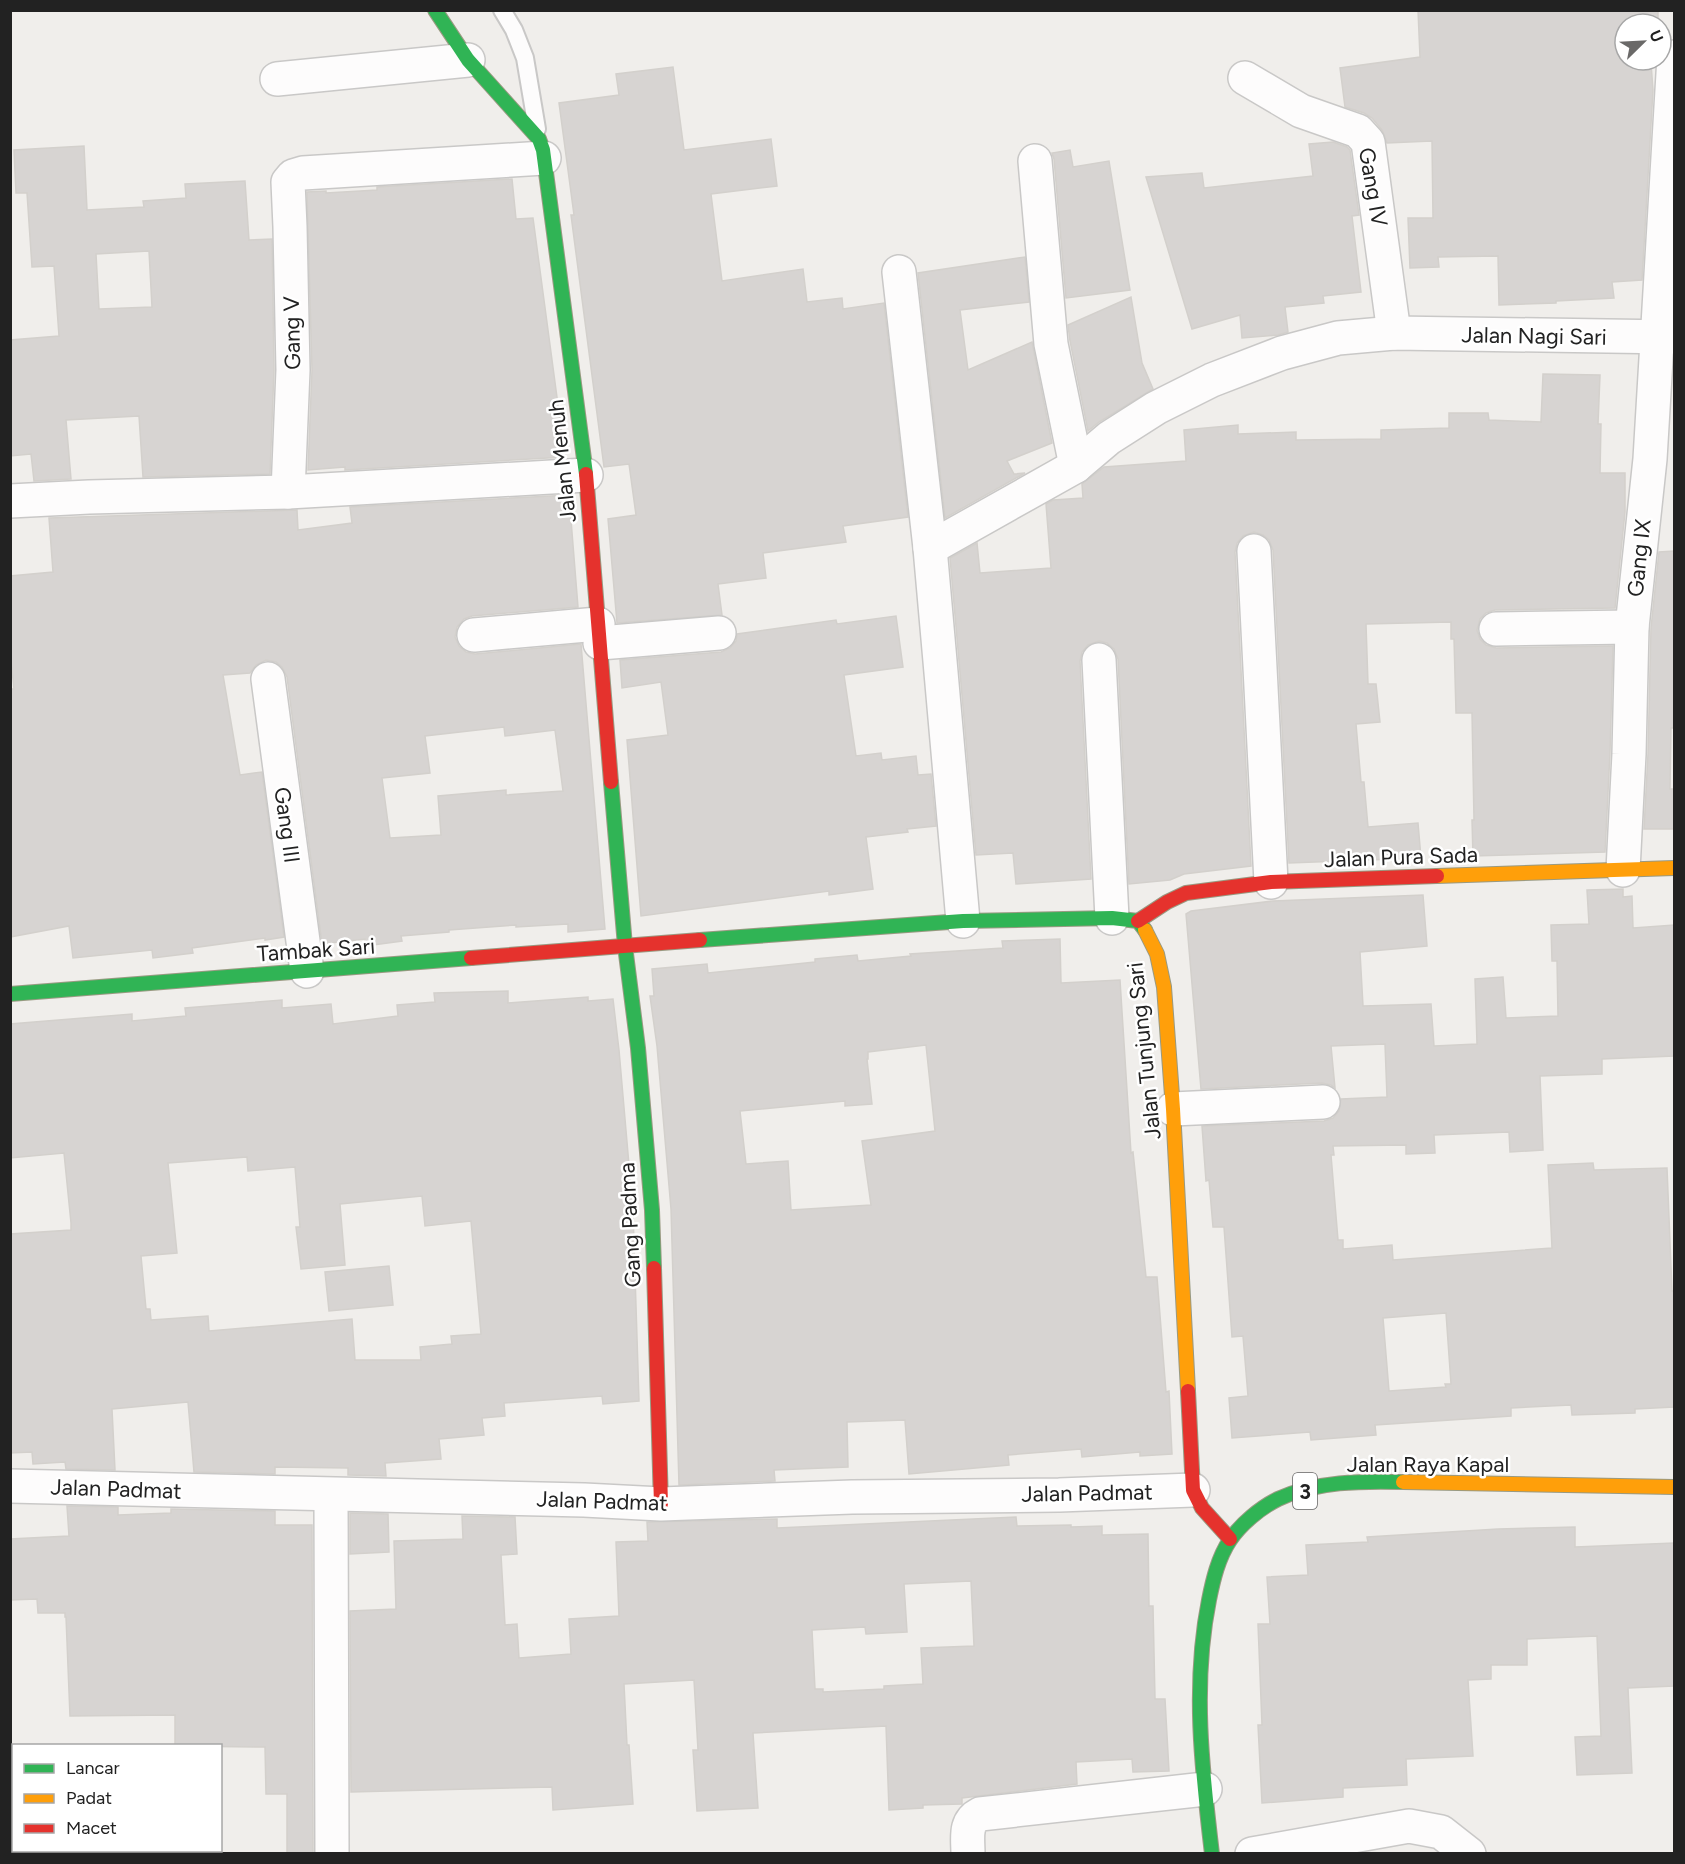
<svg xmlns="http://www.w3.org/2000/svg" width="1685" height="1864" viewBox="0 0 1685 1864" font-family="Figtree,sans-serif">
<style>
.building{fill:#d7d4d2;stroke:#d3d0cc;stroke-width:1.5;fill-rule:evenodd}
.lines{fill:none;stroke-linecap:round;stroke-linejoin:round}
.lane-casing{stroke:#c9c8c7;stroke-width:20}
.street-casing{stroke:#c9c8c7;stroke-width:36}
.fast-casing{stroke:#999a82;stroke-width:16}
.slow-casing{stroke:#999a82;stroke-width:16}
.jam-casing{stroke:#999a82;stroke-width:16}
.lane{stroke:#fdfcfc;stroke-width:16}
.street{stroke:#fdfcfc;stroke-width:33}
.fast{stroke:#30b455;stroke-width:14}
.slow{stroke:#ff9f0a;stroke-width:14}
.jam{stroke:#e5322d;stroke-width:14}
.labels{text-anchor:middle;dominant-baseline:central;stroke-width:5;stroke-linejoin:round;paint-order:stroke}
.shield{fill:#fff;stroke:#646464;stroke-width:1.5}
.shield-label{font-size:21px;font-weight:bold;fill:#222}
.street-label{font-size:22px;fill:#222;stroke:#fff}
</style>
<rect width="100%" height="100%" fill="#f0eeeb"/>
<g class="building">
<path d="M 1418,10 L 1658,10 L 1658,24 L 1625,24 L 1625,60 L 1655,60 L 1655,63 L 1651,63 L 1653,90 L 1642,280 L 1612,282 L 1614,298 L 1556,301 L 1556,303 L 1499,305 L 1498,256 L 1438,257 L 1439,267 L 1410,268 L 1408,218 L 1433,218 L 1432,141 L 1387,143 L 1382,130 L 1372,118 L 1364,113 L 1345,107 L 1340,68 L 1420,57 Z"/>
<path d="M 673,67 L 684,150 L 771,139 L 777,186 L 711,194 L 722,281 L 803,269 L 807,302 L 842,298 L 843,309 L 884,303 L 908,517 L 843,526 L 846,542 L 763,553 L 766,578 L 718,584 L 722,615 L 617,623 L 608,519 L 636,515 L 629,464 L 604,467 L 571,215 L 574,215 L 559,103 L 619,95 L 616,74 Z"/>
<path d="M 1333,142 L 1347,147 L 1350,150 L 1359,215 L 1352,216 L 1361,292 L 1323,296 L 1324,303 L 1285,307 L 1288,332 L 1278,335 L 1242,338 L 1240,315 L 1192,329 L 1146,177 L 1202,173 L 1204,188 L 1313,176 L 1309,144 Z"/>
<path d="M 84,146 L 87,210 L 144,207 L 143,201 L 186,198 L 185,184 L 245,181 L 249,240 L 272,239 L 274,370 L 270,474 L 143,477 L 139,416 L 66,420 L 71,479 L 34,481 L 31,454 L 10,456 L 10,340 L 59,336 L 54,266 L 32,267 L 27,193 L 16,193 L 14,150 ZM 149,251 L 152,307 L 99,309 L 96,254 Z"/>
<path d="M 1070,150 L 1073,167 L 1109,161 L 1130,290 L 1066,298 L 1054,159 L 1052,153 Z"/>
<path d="M 512,179 L 516,219 L 533,218 L 565,457 L 345,470 L 345,467 L 308,470 L 312,370 L 307,192 L 326,191 L 326,193 L 377,190 L 377,187 Z"/>
<path d="M 1025,257 L 1029,302 L 960,310 L 968,370 L 1032,342 L 1052,443 L 1007,461 L 1014,474 L 1025,473 L 945,518 L 918,273 Z"/>
<path d="M 1131,297 L 1142,363 L 1153,389 L 1099,422 L 1088,431 L 1070,341 L 1068,325 Z"/>
<path d="M 1543,374 L 1600,375 L 1598,424 L 1601,424 L 1600,473 L 1625,473 L 1625,512 L 1615,608 L 1495,610 L 1486,613 L 1480,619 L 1477,630 L 1480,639 L 1486,645 L 1496,648 L 1613,646 L 1610,753 L 1605,852 L 1473,856 L 1472,820 L 1474,820 L 1472,713 L 1456,713 L 1454,639 L 1451,639 L 1451,622 L 1366,624 L 1368,684 L 1376,684 L 1380,722 L 1356,724 L 1361,782 L 1364,782 L 1368,827 L 1418,823 L 1421,858 L 1289,863 L 1273,550 L 1269,540 L 1263,535 L 1254,532 L 1243,536 L 1237,543 L 1235,552 L 1251,866 L 1184,874 L 1170,880 L 1129,884 L 1118,659 L 1114,649 L 1107,643 L 1099,641 L 1088,645 L 1082,652 L 1080,661 L 1091,879 L 1016,884 L 1013,853 L 976,855 L 950,558 L 977,543 L 980,573 L 1051,568 L 1046,504 L 1053,500 L 1083,498 L 1082,484 L 1104,467 L 1186,461 L 1184,430 L 1238,425 L 1238,434 L 1296,432 L 1296,440 L 1381,439 L 1381,430 L 1449,428 L 1449,413 L 1488,413 L 1489,420 L 1541,422 Z"/>
<path d="M 569,495 L 578,607 L 472,616 L 464,619 L 457,627 L 455,637 L 459,646 L 466,652 L 475,654 L 581,644 L 605,929 L 568,932 L 568,924 L 516,927 L 516,925 L 449,930 L 449,932 L 401,936 L 402,941 L 366,946 L 365,939 L 322,944 L 287,677 L 282,667 L 276,662 L 266,660 L 256,665 L 250,673 L 223,675 L 240,775 L 262,772 L 284,937 L 265,940 L 265,938 L 192,948 L 193,953 L 153,958 L 152,950 L 73,958 L 69,926 L 10,937 L 10,689 L 14,689 L 10,651 L 10,576 L 53,572 L 49,518 L 297,510 L 298,530 L 352,523 L 350,507 ZM 504,727 L 505,736 L 555,730 L 563,791 L 506,795 L 506,790 L 438,796 L 441,835 L 390,838 L 382,778 L 430,773 L 425,736 Z"/>
<path d="M 1674,551 L 1674,728 L 1671,728 L 1670,789 L 1674,789 L 1674,829 L 1644,829 L 1648,754 L 1651,628 L 1659,552 Z"/>
<path d="M 896,616 L 903,667 L 844,675 L 856,756 L 881,753 L 882,760 L 916,756 L 918,775 L 931,774 L 936,826 L 907,829 L 908,832 L 866,837 L 873,889 L 829,895 L 829,891 L 641,916 L 627,740 L 668,735 L 661,682 L 622,688 L 620,660 L 721,652 L 730,648 L 736,641 L 737,634 L 836,620 L 837,624 Z"/>
<path d="M 1623,889 L 1623,897 L 1632,896 L 1633,928 L 1674,925 L 1674,1056 L 1602,1059 L 1602,1074 L 1540,1076 L 1543,1150 L 1510,1152 L 1509,1132 L 1434,1135 L 1435,1153 L 1406,1154 L 1406,1145 L 1333,1146 L 1334,1155 L 1331,1155 L 1338,1240 L 1343,1240 L 1343,1249 L 1392,1245 L 1393,1260 L 1552,1248 L 1548,1165 L 1593,1163 L 1594,1170 L 1667,1168 L 1672,1291 L 1674,1291 L 1674,1407 L 1635,1409 L 1635,1413 L 1572,1415 L 1571,1405 L 1511,1408 L 1511,1416 L 1375,1425 L 1376,1435 L 1311,1440 L 1310,1432 L 1232,1438 L 1229,1398 L 1248,1396 L 1243,1336 L 1232,1337 L 1224,1227 L 1213,1227 L 1209,1180 L 1206,1181 L 1202,1126 L 1324,1121 L 1333,1118 L 1339,1111 L 1341,1099 L 1387,1097 L 1385,1044 L 1331,1046 L 1335,1088 L 1331,1085 L 1322,1083 L 1201,1089 L 1186,914 L 1191,911 L 1273,901 L 1423,895 L 1427,946 L 1360,952 L 1363,1006 L 1431,1004 L 1434,1046 L 1477,1044 L 1475,979 L 1503,977 L 1506,1018 L 1558,1016 L 1557,961 L 1552,961 L 1551,925 L 1589,924 L 1587,890 ZM 1446,1313 L 1451,1384 L 1445,1384 L 1446,1387 L 1389,1391 L 1383,1318 Z"/>
<path d="M 1060,939 L 1061,983 L 1120,980 L 1131,1153 L 1133,1152 L 1146,1277 L 1157,1277 L 1166,1392 L 1169,1391 L 1172,1454 L 1140,1456 L 1140,1452 L 1082,1457 L 1081,1449 L 1008,1455 L 1009,1465 L 909,1474 L 905,1420 L 847,1422 L 848,1467 L 774,1470 L 775,1481 L 679,1485 L 671,1209 L 657,1046 L 650,996 L 654,996 L 652,969 L 707,964 L 708,973 L 815,962 L 815,959 L 857,955 L 858,961 L 911,956 L 910,954 L 1003,948 L 1002,941 ZM 926,1045 L 935,1131 L 862,1141 L 871,1205 L 791,1210 L 788,1161 L 746,1164 L 740,1111 L 845,1101 L 845,1106 L 872,1104 L 867,1059 L 868,1059 L 868,1052 Z"/>
<path d="M 508,991 L 508,1003 L 588,997 L 588,1001 L 613,999 L 619,1050 L 633,1211 L 639,1401 L 603,1404 L 602,1396 L 504,1403 L 505,1416 L 482,1418 L 484,1435 L 439,1439 L 441,1459 L 385,1463 L 386,1476 L 348,1475 L 348,1468 L 275,1467 L 275,1474 L 194,1472 L 188,1402 L 112,1409 L 115,1470 L 66,1469 L 65,1462 L 33,1464 L 32,1452 L 10,1453 L 10,1234 L 71,1230 L 71,1223 L 64,1153 L 10,1158 L 10,1024 L 132,1014 L 132,1021 L 186,1016 L 185,1008 L 282,1000 L 282,1008 L 331,1004 L 333,1024 L 398,1016 L 397,1005 L 435,1002 L 434,993 ZM 247,1157 L 248,1171 L 295,1167 L 300,1227 L 296,1227 L 301,1269 L 345,1265 L 340,1204 L 422,1196 L 425,1226 L 471,1221 L 481,1334 L 451,1336 L 452,1344 L 420,1347 L 421,1360 L 355,1360 L 352,1319 L 209,1331 L 208,1316 L 151,1320 L 150,1309 L 146,1309 L 141,1256 L 177,1253 L 168,1163 Z"/>
<path d="M 389,1266 L 393,1305 L 329,1311 L 325,1272 Z"/>
<path d="M 67,1506 L 118,1507 L 118,1515 L 171,1513 L 171,1509 L 275,1511 L 275,1525 L 312,1525 L 313,1854 L 287,1854 L 287,1794 L 266,1794 L 265,1747 L 175,1746 L 175,1715 L 70,1716 L 66,1617 L 65,1617 L 65,1613 L 38,1613 L 37,1599 L 10,1600 L 10,1539 L 69,1536 Z"/>
<path d="M 350,1513 L 388,1514 L 389,1552 L 350,1554 Z"/>
<path d="M 462,1516 L 515,1517 L 517,1554 L 501,1555 L 505,1625 L 517,1624 L 519,1658 L 571,1654 L 569,1619 L 619,1616 L 616,1542 L 648,1541 L 647,1522 L 777,1519 L 777,1528 L 1016,1517 L 1017,1526 L 1071,1525 L 1071,1527 L 1102,1526 L 1102,1535 L 1148,1534 L 1149,1606 L 1153,1606 L 1155,1699 L 1165,1699 L 1169,1771 L 1133,1772 L 1132,1759 L 1076,1762 L 1077,1784 L 962,1798 L 962,1804 L 923,1805 L 923,1808 L 889,1810 L 886,1726 L 753,1733 L 758,1808 L 697,1811 L 693,1750 L 698,1750 L 694,1680 L 624,1684 L 627,1745 L 629,1745 L 633,1804 L 553,1810 L 552,1787 L 351,1792 L 350,1611 L 396,1609 L 394,1541 L 463,1539 ZM 971,1581 L 974,1646 L 921,1648 L 923,1684 L 884,1686 L 884,1689 L 823,1692 L 823,1689 L 815,1689 L 812,1630 L 865,1627 L 866,1634 L 907,1632 L 904,1584 Z"/>
<path d="M 1575,1527 L 1575,1547 L 1674,1543 L 1674,1686 L 1628,1688 L 1632,1773 L 1577,1775 L 1575,1737 L 1601,1736 L 1597,1636 L 1527,1639 L 1527,1665 L 1491,1665 L 1491,1679 L 1468,1680 L 1473,1756 L 1406,1759 L 1407,1785 L 1343,1788 L 1343,1797 L 1262,1803 L 1258,1725 L 1262,1725 L 1258,1624 L 1270,1624 L 1267,1577 L 1308,1575 L 1306,1545 L 1368,1542 L 1367,1537 L 1498,1529 Z"/>
</g>
<g class="lines">
<g class="lane-casing">
<path id="lane" d="M 502,10 L 514,30 L 525,58 L 537,129"/>
</g>
<g class="street-casing">
<g id="street">
<path d="M 1245,78 L 1301,111 L 1358,131 L 1368,142 L 1394,333"/>
<path d="M 277,79 L 468,60"/>
<path d="M 1035,161 L 1051,344 L 1076,466"/>
<path d="M 899,272 L 930,548 L 963,921"/>
<path d="M 288,492 L 293,370 L 290,227 L 288,182 L 293,176 L 303,173 L 544,158"/>
<path d="M 10,501 L 89,497 L 288,492 L 586,475"/>
<path d="M 930,548 L 1076,466 L 1109,438 L 1156,408 L 1212,380 L 1282,353 L 1338,338 L 1394,333 L 1674,337"/>
<path d="M 1254,551 L 1271,882"/>
<path d="M 1496,629 L 1632,627"/>
<path d="M 474,635 L 598,624"/>
<path d="M 600,643 L 719,633"/>
<path d="M 1099,660 L 1112,918"/>
<path d="M 268,679 L 307,971"/>
<path d="M 1623,870 L 1629,754 L 1632,627 L 1650,459 L 1674,57"/>
<path d="M 1173,1109 L 1323,1102"/>
<path d="M 10,1486 L 584,1500 L 661,1504 L 852,1497 L 1059,1495 L 1193,1490"/>
<path d="M 331,1495 L 332,1854"/>
<path d="M 968,1854 C 968,1838 964,1822 980,1814 L 1205,1789"/>
<path d="M 1252,1854 L 1409,1826 L 1441,1832 L 1469,1854"/>
</g>
</g>
<g class="fast-casing">
<g id="fast">
<path d="M 435,10 L 468,60 L 539,139 L 543,150 L 586,474"/>
<path d="M 611,782 L 625,946 L 638,1048 L 652,1210 L 654,1268"/>
<path d="M 700,940 L 963,921 L 1112,918 L 1138,921 L 1145,930"/>
<path d="M 10,994 L 471,958"/>
<path d="M 1212,1854 C 1202,1770 1192,1684 1209,1600 C 1213,1580 1218,1558 1230,1540 C 1241,1524 1260,1508 1278,1499 C 1316,1481 1362,1481 1403,1482"/>
</g>
</g>
<g class="slow-casing">
<g id="slow">
<path d="M 1437,876 L 1674,868"/>
<path d="M 1145,930 L 1157,954 L 1164,987 L 1173,1109 L 1188,1391"/>
<path d="M 1403,1482 L 1674,1487"/>
</g>
</g>
<g class="jam-casing">
<g id="jam">
<path d="M 586,474 L 611,782"/>
<path d="M 1138,921 L 1167,902 L 1186,893 L 1271,882 L 1437,876"/>
<path d="M 471,958 L 700,940"/>
<path d="M 654,1268 L 661,1504"/>
<path d="M 1188,1391 L 1193,1490 L 1202,1508 L 1230,1539"/>
</g>
</g>
<use href="#lane" class="lane"/>
<use href="#street" class="street"/>
<use href="#fast" class="fast"/>
<use href="#slow" class="slow"/>
<use href="#jam" class="jam"/>
</g>
<g class="labels">
<rect class="shield" x="1293" y="1473" width="24" height="36" rx="4.5"/>
<g class="shield-label">
<text x="1305" y="1491">3</text>
</g>
<g class="street-label">
<text transform="translate(1373 187) rotate(80)">Gang IV</text>
<text transform="translate(292 333) rotate(-91)">Gang V</text>
<text transform="translate(1534 336) rotate(1)">Jalan Nagi Sari</text>
<text transform="translate(562 461) rotate(-96)">Jalan Menuh</text>
<text transform="translate(1639 558) rotate(-84)">Gang IX</text>
<text transform="translate(287 825) rotate(82)">Gang III</text>
<text transform="translate(1401 857) rotate(-2)">Jalan Pura Sada</text>
<text transform="translate(316 950) rotate(-4)">Tambak Sari</text>
<text transform="translate(1144 1051) rotate(-96)">Jalan Tunjung Sari</text>
<text transform="translate(630 1225) rotate(-93)">Gang Padma</text>
<text x="1428" y="1464">Jalan Raya Kapal</text>
<text transform="translate(116 1489) rotate(2)">Jalan Padmat</text>
<text transform="translate(1087 1493) rotate(-1)">Jalan Padmat</text>
<text transform="translate(602 1501) rotate(2)">Jalan Padmat</text>
</g>
</g>
<rect width="1685" height="1864" fill="none" stroke="#222222" stroke-width="24"/>
<rect x="12" y="1744" width="210" height="108" fill="#ffffff" stroke="#a7a7a7" stroke-width="1.5"/>
<rect x="24" y="1764" width="30" height="9" fill="#30b455" stroke="#a7a7a7" stroke-width="1.5"/>
<text x="66" y="1774" font-size="18" fill="#222222">Lancar</text>
<rect x="24" y="1794" width="30" height="9" fill="#ff9f0a" stroke="#a7a7a7" stroke-width="1.5"/>
<text x="66" y="1804" font-size="18" fill="#222222">Padat</text>
<rect x="24" y="1824" width="30" height="9" fill="#e5322d" stroke="#a7a7a7" stroke-width="1.5"/>
<text x="66" y="1834" font-size="18" fill="#222222">Macet</text>
<g transform="translate(1643 42) rotate(66)"><circle r="28" fill="#ffffff" stroke="#a7a7a7" stroke-width="1.5"/>
<path d="M0-4.5L10 22L0 15L-10 22Z" fill="#6a6968"/>
<text y="-9" font-size="16" font-weight="bold" text-anchor="middle" fill="#222222">U</text>
</g>
</svg>
